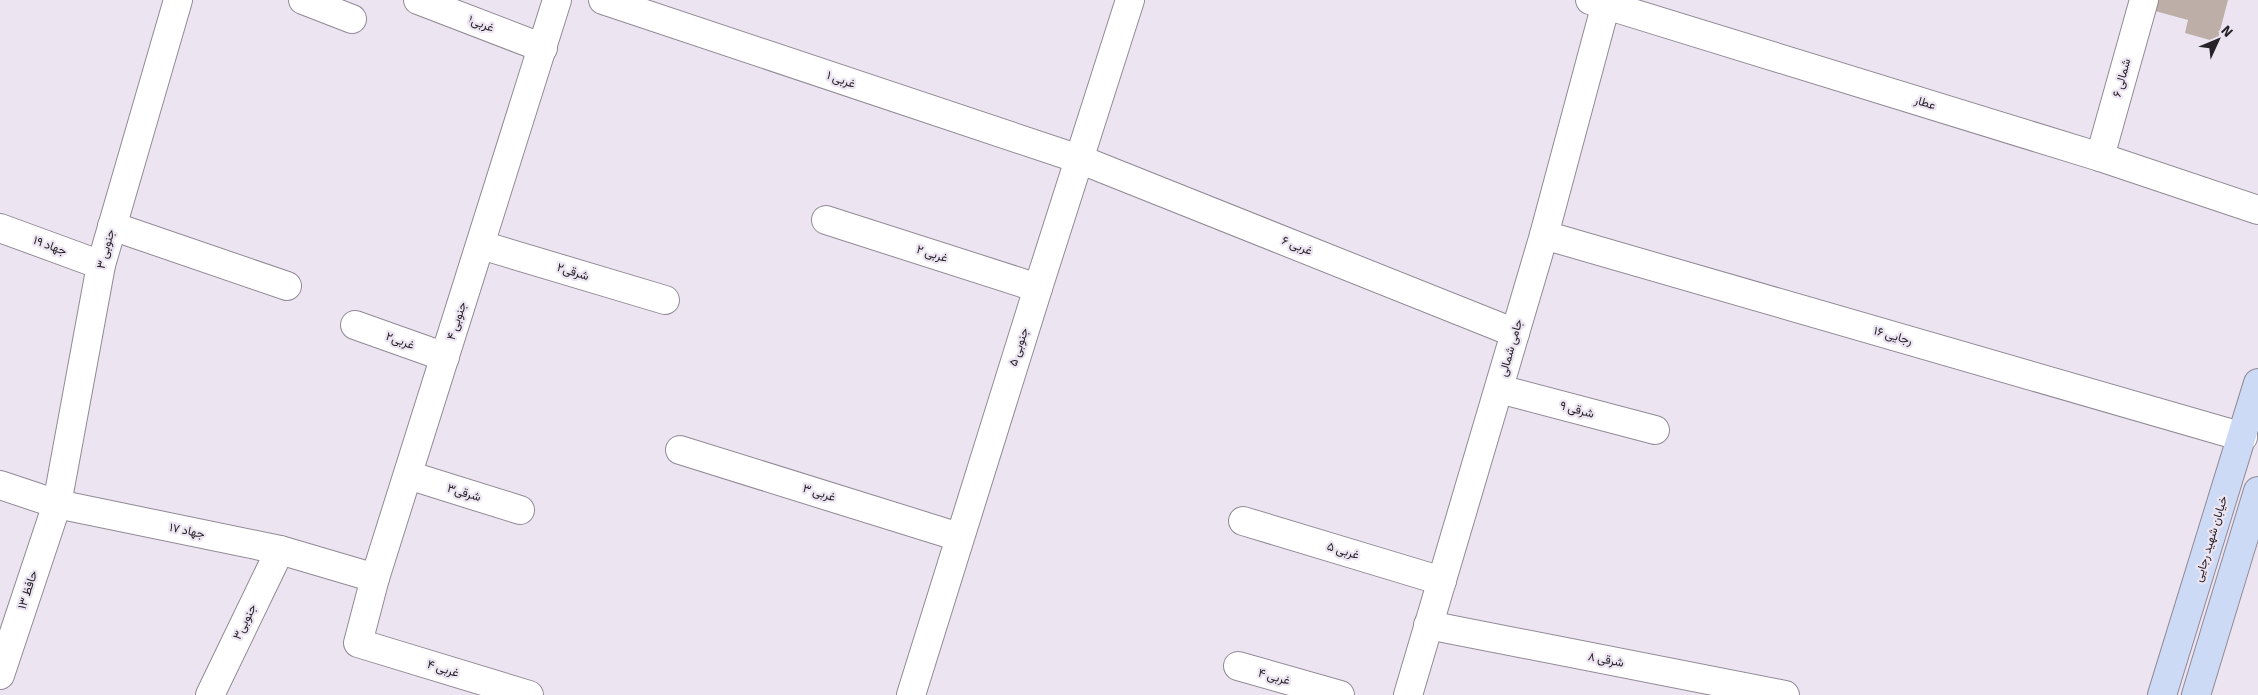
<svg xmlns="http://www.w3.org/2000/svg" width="2258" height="695" viewBox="0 0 2258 695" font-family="Signika,Vazirmatn,sans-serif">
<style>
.building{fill:#bdaea7}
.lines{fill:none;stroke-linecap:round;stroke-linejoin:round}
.minor-casing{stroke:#918a96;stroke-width:30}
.tertiary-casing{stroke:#918a96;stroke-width:30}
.secondary-casing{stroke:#918a96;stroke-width:30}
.minor{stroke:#fff;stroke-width:28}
.tertiary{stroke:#fff;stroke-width:28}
.secondary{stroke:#cddaf6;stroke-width:28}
.labels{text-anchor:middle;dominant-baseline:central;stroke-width:4.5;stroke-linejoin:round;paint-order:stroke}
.street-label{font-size:12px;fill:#262328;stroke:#ece4f1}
</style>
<rect width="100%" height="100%" fill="#ece4f1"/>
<path class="building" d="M 2158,0 L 2228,0 L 2217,42 L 2185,33 L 2188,20 L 2155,11 Z"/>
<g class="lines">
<g class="minor-casing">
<g id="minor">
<path d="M 303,0 L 352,19"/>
<path d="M 418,0 L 543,48"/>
<path d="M 603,0 L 1079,159 L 1515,333"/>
<path d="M 1590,0 L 2100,157 L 2258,210"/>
<path d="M 2100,157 L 2144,0"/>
<path d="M 826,220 L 1038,288"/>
<path d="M 112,226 L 287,286"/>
<path d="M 0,228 L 101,265"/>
<path d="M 1544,235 L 2243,437"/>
<path d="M 481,245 L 665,300"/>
<path d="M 355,325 L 445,357"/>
<path d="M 1499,389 L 1655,430"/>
<path d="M 680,450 L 959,537"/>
<path d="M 408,475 L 520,510"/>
<path d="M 0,485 L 57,504 L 280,550 L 375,578"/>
<path d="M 1243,521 L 1442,581"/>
<path d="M 1428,625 L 1785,695"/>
<path d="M 1238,666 L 1340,695"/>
<path d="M 0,675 L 57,504 L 101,265 L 178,0"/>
<path d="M 210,695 L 280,550"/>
<path d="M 529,695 L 358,643 L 375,578 L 557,0"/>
<path d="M 911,695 L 1038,288 L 1130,0"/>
</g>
</g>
<g class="tertiary-casing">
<path id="tertiary" d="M 1408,695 L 1544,235 L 1607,0"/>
</g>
<g class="secondary-casing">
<g id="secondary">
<path d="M 2162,695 L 2258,383"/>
<path d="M 2196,695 L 2258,491"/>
</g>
</g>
<use href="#minor" class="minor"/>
<use href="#tertiary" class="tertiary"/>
<use href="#secondary" class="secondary"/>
</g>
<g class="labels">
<g class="street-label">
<text transform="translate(481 24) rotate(21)">غربی۱</text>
<text transform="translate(2122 78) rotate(-75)">شمالی ۶</text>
<text transform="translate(841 80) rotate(19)">غربی ۱</text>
<text transform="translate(1925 103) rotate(17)">عطار</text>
<text transform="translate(50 246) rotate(20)">جهاد ۱۹</text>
<text transform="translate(1297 246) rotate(22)">غربی ۶</text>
<text transform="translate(106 249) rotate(-75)">جنوبی ۳</text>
<text transform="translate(932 254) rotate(18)">غربی ۲</text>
<text transform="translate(573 272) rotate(17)">شرقی۲</text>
<text transform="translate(457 321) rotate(-72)">جنوبی ۴</text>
<text transform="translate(1893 336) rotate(16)">رجایی ۱۶</text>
<text transform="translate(400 341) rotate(20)">غربی۲</text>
<text transform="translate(1019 347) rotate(-72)">جنوبی ۵</text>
<text transform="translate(1511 348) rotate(-74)">جامی شمالی</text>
<text transform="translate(1577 410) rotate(15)">شرقی ۹</text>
<text transform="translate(464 493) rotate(17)">شرقی۳</text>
<text transform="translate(819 493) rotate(17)">غربی ۳</text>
<text transform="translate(187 531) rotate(12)">جهاد ۱۷</text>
<text transform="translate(2211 539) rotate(-73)">خیابان شهید رجایی</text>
<text transform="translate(1343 551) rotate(17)">غربی ۵</text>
<text transform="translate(28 590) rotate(-72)">حافظ ۱۳</text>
<text transform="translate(245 622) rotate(-64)">جنوبی۳</text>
<text transform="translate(1606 660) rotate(11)">شرقی ۸</text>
<text transform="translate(443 669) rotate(17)">غربی ۴</text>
<text transform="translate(1274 677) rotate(16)">غربی ۴</text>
</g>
</g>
<g transform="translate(2218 40) rotate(46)" stroke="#ece4f1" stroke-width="4" paint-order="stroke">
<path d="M0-4L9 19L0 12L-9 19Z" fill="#262328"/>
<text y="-8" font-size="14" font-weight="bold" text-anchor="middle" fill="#262328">N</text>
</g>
</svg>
